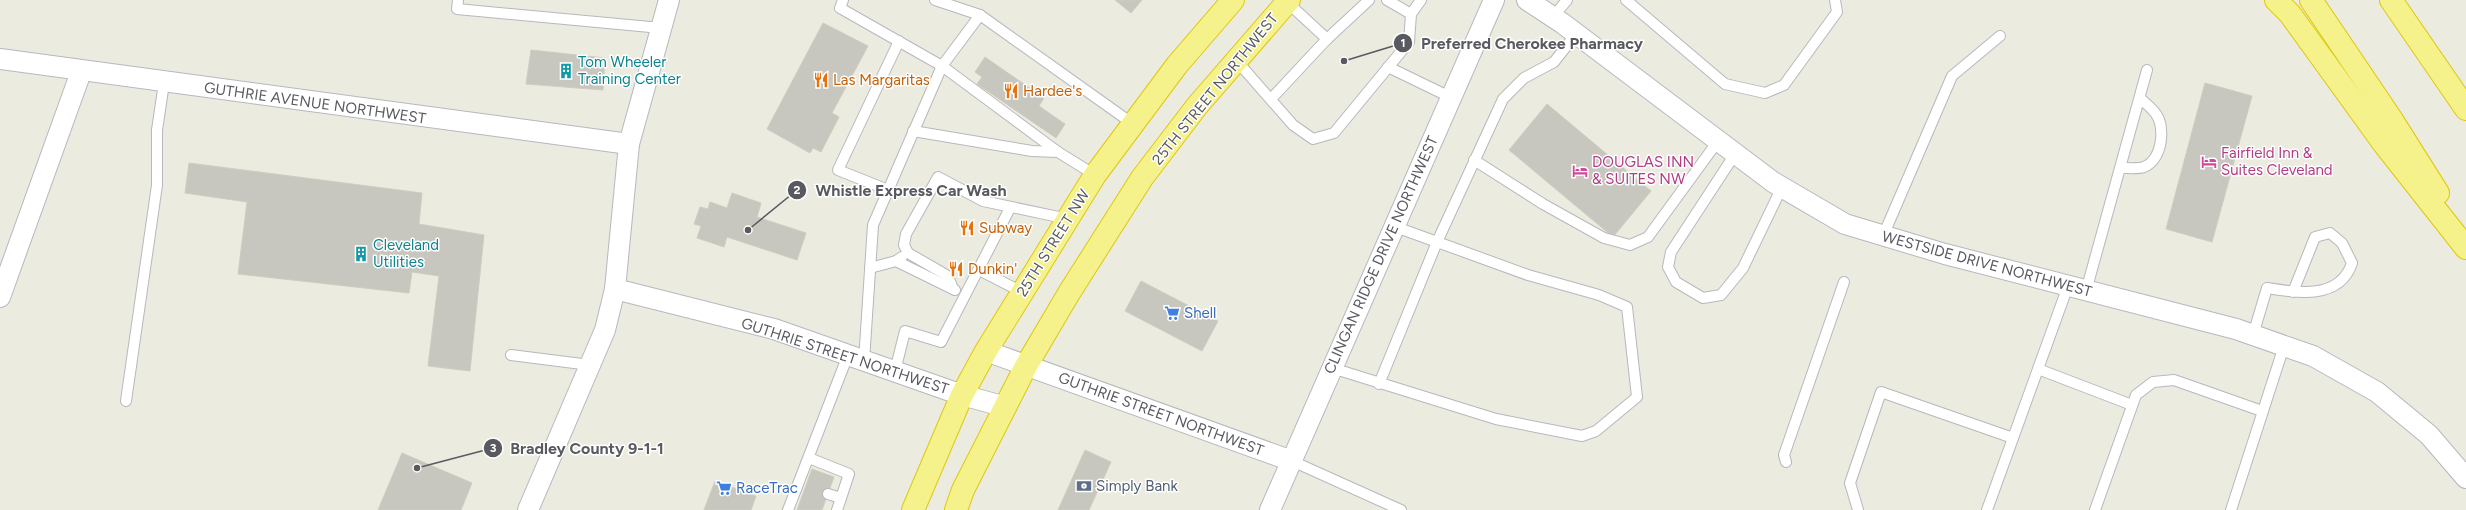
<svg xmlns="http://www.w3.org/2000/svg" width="2466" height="510" viewBox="0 0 2466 510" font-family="Figtree,sans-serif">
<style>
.building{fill:#c8c7bf;stroke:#cfcdbe}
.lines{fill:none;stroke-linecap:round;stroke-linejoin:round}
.lane-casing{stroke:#b7b8be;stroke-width:12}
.street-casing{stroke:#b7b8be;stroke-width:22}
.highway-casing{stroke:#dec80c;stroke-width:24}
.lane{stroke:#fff;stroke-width:10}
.street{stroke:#fff;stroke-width:20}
.highway{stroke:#f6f28b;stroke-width:22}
.labels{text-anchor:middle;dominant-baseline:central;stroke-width:3;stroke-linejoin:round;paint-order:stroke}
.culture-label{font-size:15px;fill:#0d838f;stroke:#fff;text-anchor:start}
.food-label{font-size:15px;fill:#c56008;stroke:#fff;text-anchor:start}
.street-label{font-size:15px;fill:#585a60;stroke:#fff}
.hotel-label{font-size:15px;fill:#b23c85;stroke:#fff;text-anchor:start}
.shop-label{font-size:15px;fill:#366cbe;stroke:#fff;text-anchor:start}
.service-label{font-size:15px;fill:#4e5e75;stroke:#fff;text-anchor:start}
.leader{fill:none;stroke:#585a60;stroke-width:1.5}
.callout-dot{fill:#585a60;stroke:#fff;stroke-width:1.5}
.mark-label{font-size:12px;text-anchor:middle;font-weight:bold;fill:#fff}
.callout-label{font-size:16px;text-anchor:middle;font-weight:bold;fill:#585a60;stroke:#fff;stroke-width:3;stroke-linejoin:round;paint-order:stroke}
</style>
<rect width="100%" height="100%" fill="#ebebe0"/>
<g class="building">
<path d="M 1115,0 L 1142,0 L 1131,13 Z"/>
<path d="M 823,23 L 868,46 L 832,113 L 839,117 L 821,152 L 813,148 L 810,153 L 767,129 Z"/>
<path d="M 531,50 L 605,58 L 603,90 L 526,84 Z"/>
<path d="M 985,57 L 1044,98 L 1039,106 L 1065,124 L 1056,138 L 977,84 L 982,77 L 975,72 Z"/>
<path d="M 2205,83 L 2252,96 L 2212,242 L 2166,229 Z"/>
<path d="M 1547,104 L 1651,191 L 1613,237 L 1509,150 Z"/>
<path d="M 189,163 L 422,193 L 419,224 L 484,235 L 470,371 L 428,366 L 439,276 L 412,272 L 409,293 L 238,274 L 247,202 L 185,193 Z"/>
<path d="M 732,193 L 761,203 L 757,217 L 806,233 L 797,260 L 727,237 L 724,247 L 697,238 L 701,226 L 694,224 L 700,207 L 708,209 L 710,202 L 727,208 Z"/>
<path d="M 1141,281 L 1218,321 L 1202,351 L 1125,311 Z"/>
<path d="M 1085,450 L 1111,462 L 1089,510 L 1058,510 Z"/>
<path d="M 402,453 L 472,483 L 461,510 L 378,510 Z"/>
<path d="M 812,469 L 834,477 L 822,510 L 797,510 Z"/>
<path d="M 715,481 L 756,496 L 751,510 L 704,510 Z"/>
</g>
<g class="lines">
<g class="lane-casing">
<g id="lane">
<path d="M 458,0 L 457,9 L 661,28"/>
<path d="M 843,0 L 840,8 L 942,66 L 980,15"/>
<path d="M 935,0 L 980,15 L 1133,124"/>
<path d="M 1387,0 L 1411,14"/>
<path d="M 1626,0 L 1725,84 L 1765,93 L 1784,85 L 1837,12 L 1835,0"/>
<path d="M 1287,2 L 1327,39"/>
<path d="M 1553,17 L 1567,0"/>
<path d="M 1236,60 L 1293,125 L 1313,139 L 1334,133 L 1409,42 L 1411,14 L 1421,0"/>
<path d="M 1388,67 L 1450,97"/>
<path d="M 1271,99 L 1327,39 L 1369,0"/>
<path d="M 913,131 L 1032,151 L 1058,152 L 1095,175"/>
<path d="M 1735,154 L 1671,252 L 1668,267 L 1676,282 L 1703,298 L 1721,295 L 1743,268 L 1782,187"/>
<path d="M 1474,160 L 1543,204 L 1604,238 L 1630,245 L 1648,237 L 1718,141"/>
<path d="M 2122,168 C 2128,168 2138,169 2144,167 C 2162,160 2166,128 2156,114 C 2152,108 2145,103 2140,98"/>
<path d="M 888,190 L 838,170 L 899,41"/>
<path d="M 1883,236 L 1952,76 L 2000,36"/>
<path d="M 896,261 L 955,290"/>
<path d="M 870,268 L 896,261 L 902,257"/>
<path d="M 979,270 L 1022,292"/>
<path d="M 953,289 L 948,276 L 908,253 L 904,245 L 906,234 L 938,177 L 983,201 L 1068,219"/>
<path d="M 2086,291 L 2147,70"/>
<path d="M 2253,335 L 2267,288 C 2297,293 2340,300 2352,263 L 2342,243 L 2330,233 L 2315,237 L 2293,292"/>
<path d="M 511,355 L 590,365"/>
<path d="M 864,361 L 873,225 L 942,66 L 1058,152"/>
<path d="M 1332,368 L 1496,419 L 1582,436 L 1596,431 L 1637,397 L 1627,307 L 1599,295 L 1528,275 L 1393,226"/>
<path d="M 2038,369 L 2132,405"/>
<path d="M 895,371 L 905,331 L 941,342 L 1010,208"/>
<path d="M 1379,384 L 1437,242 L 1503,99 L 1524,78 L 1554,62 L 1576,34"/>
<path d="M 126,401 L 157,185 L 157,130 L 164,83"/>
<path d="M 809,458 L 849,474 L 837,510"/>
<path d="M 1292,461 L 1401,510"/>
<path d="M 1786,462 L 1784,455 L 1844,282"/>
<path d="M 828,494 L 841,498"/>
<path d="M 788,510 L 848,355"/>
<path d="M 1858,510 L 1850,483 L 1881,392 L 2013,438"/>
<path d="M 1987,510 L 2068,286"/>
<path d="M 2095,510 L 2136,395 L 2153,382 L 2174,380 L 2262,411"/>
<path d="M 2231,510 L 2284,346"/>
</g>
</g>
<g class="street-casing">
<g id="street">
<path d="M 1527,0 L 1562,23 L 1773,182 L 1845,224 L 1945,254 L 2236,329 L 2313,356 L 2377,392 L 2429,435 L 2466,478"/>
<path d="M 0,59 L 629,144"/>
<path d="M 615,289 L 774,329 L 962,395 L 1006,407"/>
<path d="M 0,297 L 81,72"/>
<path d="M 986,351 L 1292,461"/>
<path d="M 528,510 L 605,330 L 615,289 L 629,144 L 669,0"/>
<path d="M 1270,510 L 1494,0"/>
</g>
</g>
<g class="highway-casing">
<g id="highway">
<path d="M 2276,0 L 2290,14 L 2384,144 L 2466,248"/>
<path d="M 2311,0 L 2392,120 L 2438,193"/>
<path d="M 2391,0 L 2466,109"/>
<path d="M 913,510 L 962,395 L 986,351 L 1095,175 L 1177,65 L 1233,0"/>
<path d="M 956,510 L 963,490 L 1026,366 L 1069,293 L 1142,178 L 1197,106 L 1289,0"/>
</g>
</g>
<use href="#lane" class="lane"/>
<use href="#street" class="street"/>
<use href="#highway" class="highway"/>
</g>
<defs>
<g id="building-bare" transform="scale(1.2)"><path d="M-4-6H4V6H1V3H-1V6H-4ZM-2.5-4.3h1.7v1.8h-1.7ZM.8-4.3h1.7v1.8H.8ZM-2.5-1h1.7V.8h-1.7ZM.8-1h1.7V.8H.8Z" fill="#0f9aa8" stroke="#fff" stroke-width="2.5" paint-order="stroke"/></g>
<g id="restaurant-bare" transform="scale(1.2)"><path d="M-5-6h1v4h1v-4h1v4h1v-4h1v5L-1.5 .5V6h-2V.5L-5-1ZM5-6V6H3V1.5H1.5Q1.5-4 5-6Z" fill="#e8710a" stroke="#fff" stroke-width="2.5" paint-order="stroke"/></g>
<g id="hotel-bare" transform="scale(1.2)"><path d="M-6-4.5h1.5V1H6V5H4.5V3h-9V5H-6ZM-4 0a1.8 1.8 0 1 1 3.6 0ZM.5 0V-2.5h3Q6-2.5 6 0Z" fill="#d1479c" stroke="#fff" stroke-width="2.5" paint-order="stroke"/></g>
<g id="supermarket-bare" transform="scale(1.2)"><path d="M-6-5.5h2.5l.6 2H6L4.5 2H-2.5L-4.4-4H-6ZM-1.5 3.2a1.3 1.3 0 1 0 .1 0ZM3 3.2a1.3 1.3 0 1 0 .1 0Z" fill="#3f7fe0" stroke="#fff" stroke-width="2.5" paint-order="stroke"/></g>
<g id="bank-bare" transform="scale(1.2)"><path d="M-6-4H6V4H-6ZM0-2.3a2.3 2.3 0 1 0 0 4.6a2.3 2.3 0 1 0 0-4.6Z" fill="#5c6f8a" stroke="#fff" stroke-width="2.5" paint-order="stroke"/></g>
</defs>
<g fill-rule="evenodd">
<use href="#building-bare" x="566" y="71"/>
<use href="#restaurant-bare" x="821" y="80"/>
<use href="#restaurant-bare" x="1011" y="91"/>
<use href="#hotel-bare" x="2209" y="162"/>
<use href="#hotel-bare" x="1580" y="171"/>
<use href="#restaurant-bare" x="967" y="228"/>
<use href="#building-bare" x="361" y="254"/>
<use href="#restaurant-bare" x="956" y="269"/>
<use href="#supermarket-bare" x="1172" y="313"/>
<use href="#bank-bare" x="1084" y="486"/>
<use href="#supermarket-bare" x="724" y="488"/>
</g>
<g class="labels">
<g class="culture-label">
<text x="578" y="62">Tom Wheeler<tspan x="578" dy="17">Training Center</tspan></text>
<text x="373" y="245">Cleveland<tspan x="373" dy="17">Utilities</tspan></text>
</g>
<g class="food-label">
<text x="833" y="80">Las Margaritas</text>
<text x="1023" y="91">Hardee's</text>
<text x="979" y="228">Subway</text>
<text x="968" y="269">Dunkin'</text>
</g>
<g class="street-label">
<text transform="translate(1215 89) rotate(-51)">25TH STREET NORTHWEST</text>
<text transform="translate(315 103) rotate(8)">GUTHRIE AVENUE NORTHWEST</text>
<text transform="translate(1053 243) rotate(-58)">25TH STREET NW</text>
<text transform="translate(1381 255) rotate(-66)">CLINGAN RIDGE DRIVE NORTHWEST</text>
<text transform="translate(1987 264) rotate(15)">WESTSIDE DRIVE NORTHWEST</text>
<text transform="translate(845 356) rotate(18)">GUTHRIE STREET NORTHWEST</text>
<text transform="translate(1161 414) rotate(20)">GUTHRIE STREET NORTHWEST</text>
</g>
<g class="hotel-label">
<text x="2221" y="153">Fairfield Inn &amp;<tspan x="2221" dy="17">Suites Cleveland</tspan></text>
<text x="1592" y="162">DOUGLAS INN<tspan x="1592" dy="17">&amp; SUITES NW</tspan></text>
</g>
<g class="shop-label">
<text x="1184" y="313">Shell</text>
<text x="736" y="488">RaceTrac</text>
</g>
<g class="service-label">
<text x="1096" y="486">Simply Bank</text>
</g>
</g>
<path class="leader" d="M1344 61L1403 43M748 230L797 190M417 468L493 448"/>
<g class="callout-dot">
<circle cx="1344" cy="61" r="4"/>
<circle cx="748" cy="230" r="4"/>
<circle cx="417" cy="468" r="4"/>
<circle cx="1403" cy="43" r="10"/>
<circle cx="797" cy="190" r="10"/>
<circle cx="493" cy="448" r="10"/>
</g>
<g class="mark-label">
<text x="1403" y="47">1</text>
<text x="797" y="194">2</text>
<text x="493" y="452">3</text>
</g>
<g class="callout-label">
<text x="1532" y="49">Preferred Cherokee Pharmacy</text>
<text x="911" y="196">Whistle Express Car Wash</text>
<text x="587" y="454">Bradley County 9-1-1</text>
</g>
</svg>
